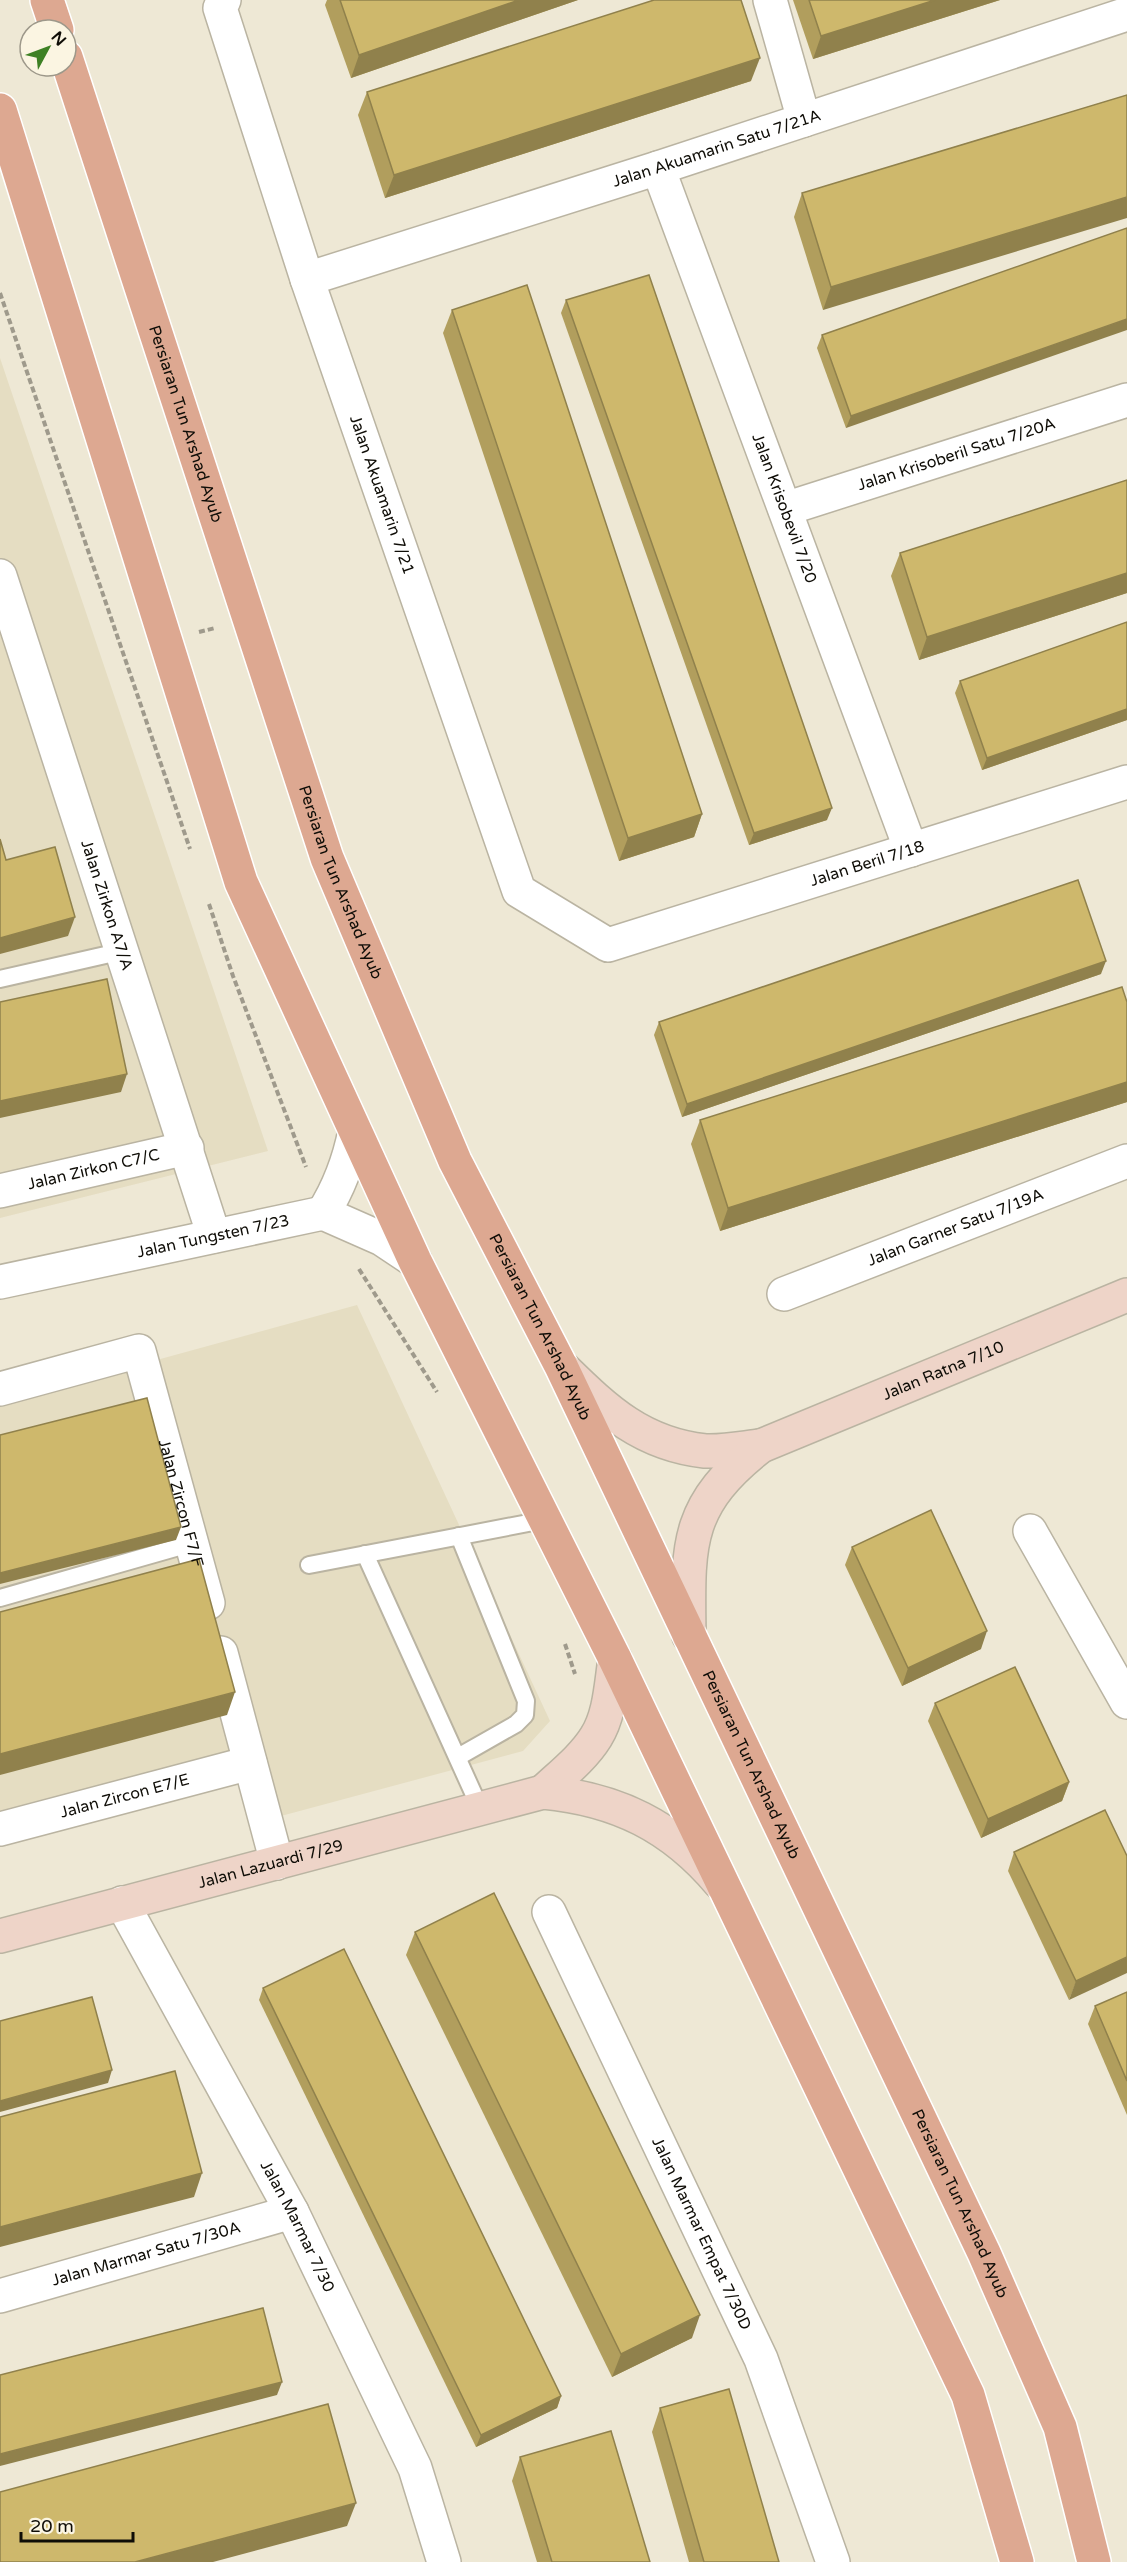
<svg xmlns="http://www.w3.org/2000/svg" width="1127" height="2562" viewBox="0 0 1127 2562" font-family="'Varela Round',sans-serif">
<style>
.built{fill:#e5ddc2}
.lines{fill:none;stroke-linecap:round;stroke-linejoin:round}
.lane-casing{stroke:#bab4a2;stroke-width:20}
.street-casing{stroke:#bab4a2;stroke-width:36}
.secondary-casing{stroke:#bab4a2;stroke-width:36}
.primary-casing{stroke:#fff;stroke-width:36}
.path{stroke:#9f9a8c;stroke-width:4;stroke-dasharray:6 3;stroke-linecap:butt}
.lane{stroke:#fff;stroke-width:16}
.street{stroke:#fff;stroke-width:33}
.secondary{stroke:#eed4c8;stroke-width:33}
.primary{stroke:#dda891;stroke-width:33}
.wall{fill:#b19e5d}
.shaded-wall{fill:#90814c}
.building{fill:#ceb86c;stroke:#90814c;stroke-width:1.5}
.labels{text-anchor:middle;dominant-baseline:central;stroke-width:4.5;stroke-linejoin:round;paint-order:stroke}
.street-label{font-size:16px;fill:#0f0d07;stroke:#fbf5e2}
</style>
<rect width="100%" height="100%" fill="#eee8d5"/>
<g class="built">
<path d="M 0,358 L 268,1151 L 0,1218 Z"/>
<path d="M 357,1305 L 550,1721 L 523,1751 L 281,1816 L 261,1743 L 0,1812 L 0,1403 Z"/>
</g>
<g class="lines">
<g class="lane-casing">
<g id="lane">
<path d="M 0,979 L 123,951"/>
<path d="M 365,1554 L 480,1808"/>
<path d="M 309,1565 L 544,1520"/>
<path d="M 0,1598 L 193,1543"/>
<path d="M 458,1757 L 516,1724 L 525,1715 L 526,1701 L 459,1536"/>
</g>
</g>
<g class="street-casing">
<g id="street">
<path id="s1" d="M 224,0 L 220,8 L 307,279 L 519,891 L 608,945 L 1127,782"/>
<path d="M 770,0 L 804,120"/>
<path id="s2" d="M 658,168 L 911,850"/>
<path id="s3" d="M 307,279 L 658,168 L 1127,14"/>
<path id="s4" d="M 785,509 L 1127,400"/>
<path id="s5" d="M 0,576 L 214,1236"/>
<path id="s6" d="M 0,1191 L 187,1148"/>
<path d="M 323,1213 C 340,1186 349,1161 355,1131"/>
<path id="s7" d="M 0,1282 L 323,1213 L 382,1239 L 415,1261"/>
<path id="s8" d="M 784,1294 L 1127,1161"/>
<path id="s9" d="M 0,1389 L 139,1351 L 208,1603"/>
<path d="M 1030,1531 L 1127,1702"/>
<path d="M 221,1653 L 277,1863"/>
<path id="s10" d="M 0,1829 L 250,1763"/>
<path id="s11" d="M 122,1903 L 292,2212 L 415,2468 L 444,2562"/>
<path id="s12" d="M 549,1912 L 761,2359 L 833,2562"/>
<path id="s13" d="M 0,2296 L 292,2212"/>
</g>
</g>
<g class="secondary-casing">
<g id="secondary">
<path d="M 564,1369 C 607,1411 642,1444 705,1451 C 723,1452 743,1448 761,1446"/>
<path id="s14" d="M 689,1636 C 688,1545 684,1506 761,1446 L 1127,1295"/>
<path d="M 543,1792 C 561,1775 583,1758 596,1737 C 610,1715 611,1685 615,1659"/>
<path id="s15" d="M 0,1936 L 543,1792 C 617,1799 672,1826 720,1883"/>
</g>
</g>
<g class="primary-casing">
<g id="primary">
<path d="M 47,0 L 57,30"/>
<path id="s16" d="M 66,57 L 327,858 L 455,1161 L 561,1366 L 984,2253 L 1060,2427 L 1094,2562"/>
<path d="M 0,110 L 241,882 L 415,1261 L 615,1659 L 968,2395 L 1017,2562"/>
</g>
</g>
<g class="path">
<path d="M 0,293 L 190,849"/>
<path d="M 199,632 L 215,628"/>
<path d="M 209,904 L 233,976 L 306,1167"/>
<path d="M 359,1269 L 437,1392"/>
<path d="M 565,1644 L 575,1674"/>
</g>
<use href="#lane" class="lane"/>
<use href="#street" class="street"/>
<use href="#secondary" class="secondary"/>
<use href="#primary" class="primary"/>
</g>
<g class="wall">
<path d="M 327,0 L 578,0 L 351,78 L 325,5 Z"/>
<path d="M 793,0 L 1000,0 L 813,59 Z"/>
<path d="M 751,81 L 385,198 L 358,115 L 367,92 Z"/>
<path d="M 1127,95 L 823,310 L 794,217 L 802,193 Z"/>
<path d="M 1127,228 L 846,428 L 817,348 L 822,335 Z"/>
<path d="M 566,300 L 827,820 L 749,845 L 561,313 Z"/>
<path d="M 452,310 L 702,814 L 694,837 L 619,861 L 443,333 Z"/>
<path d="M 1127,480 L 1127,593 L 919,660 L 891,576 L 900,553 Z"/>
<path d="M 1127,622 L 1127,720 L 982,770 L 955,693 L 960,681 Z"/>
<path d="M 1101,974 L 682,1117 L 654,1035 L 659,1022 Z"/>
<path d="M 1127,1002 L 1127,1102 L 720,1231 L 691,1144 L 700,1120 Z"/>
<path d="M 852,1547 L 981,1649 L 902,1686 L 845,1565 Z"/>
<path d="M 935,1703 L 1069,1783 L 1062,1801 L 981,1838 L 928,1721 Z"/>
<path d="M 1014,1852 L 1127,1856 L 1069,2000 L 1008,1871 Z"/>
<path d="M 415,1932 L 692,2338 L 612,2377 L 406,1955 Z"/>
<path d="M 263,1988 L 561,2396 L 557,2408 L 476,2447 L 259,2000 Z"/>
<path d="M 1127,1992 L 1127,2115 L 1088,2024 L 1095,2006 Z"/>
<path d="M 660,2408 L 779,2562 L 689,2562 L 652,2432 Z"/>
<path d="M 520,2457 L 650,2562 L 537,2562 L 512,2481 Z"/>
</g>
<g class="shaded-wall">
<path d="M 519,0 L 578,0 L 351,78 L 359,55 Z"/>
<path d="M 935,0 L 1000,0 L 813,59 L 821,36 Z"/>
<path d="M 760,58 L 751,81 L 385,198 L 394,175 Z"/>
<path d="M 1127,197 L 1127,218 L 823,310 L 831,287 Z"/>
<path d="M 1127,319 L 1127,330 L 846,428 L 851,416 Z"/>
<path d="M 1127,573 L 1127,593 L 919,660 L 927,637 Z"/>
<path d="M 1127,709 L 1127,720 L 982,770 L 987,758 Z"/>
<path d="M 832,808 L 827,820 L 749,845 L 754,833 Z"/>
<path d="M 702,814 L 694,837 L 619,861 L 628,838 Z"/>
<path d="M 75,917 L 68,936 L 0,954 L 0,938 Z"/>
<path d="M 1106,961 L 1101,974 L 682,1117 L 687,1104 Z"/>
<path d="M 127,1074 L 121,1092 L 0,1118 L 0,1101 Z"/>
<path d="M 1127,1082 L 1127,1102 L 720,1231 L 728,1208 Z"/>
<path d="M 181,1527 L 176,1540 L 0,1584 L 0,1573 Z"/>
<path d="M 987,1631 L 981,1649 L 902,1686 L 908,1668 Z"/>
<path d="M 235,1692 L 227,1715 L 0,1775 L 0,1754 Z"/>
<path d="M 1069,1782 L 1062,1801 L 981,1838 L 988,1819 Z"/>
<path d="M 1127,1957 L 1127,1973 L 1069,2000 L 1076,1981 Z"/>
<path d="M 112,2070 L 108,2083 L 0,2112 L 0,2101 Z"/>
<path d="M 202,2173 L 194,2197 L 0,2247 L 0,2227 Z"/>
<path d="M 700,2315 L 692,2338 L 612,2377 L 621,2354 Z"/>
<path d="M 282,2382 L 277,2395 L 0,2466 L 0,2454 Z"/>
<path d="M 561,2396 L 557,2408 L 476,2447 L 481,2435 Z"/>
<path d="M 356,2503 L 347,2526 L 213,2562 L 135,2562 Z"/>
</g>
<g class="building">
<path d="M 340,0 L 519,0 L 359,55 Z"/>
<path d="M 654,0 L 741,0 L 760,58 L 394,175 L 367,92 Z"/>
<path d="M 809,0 L 935,0 L 821,36 Z"/>
<path d="M 1127,95 L 1127,197 L 831,287 L 802,193 Z"/>
<path d="M 1127,228 L 1127,319 L 851,416 L 822,335 Z"/>
<path d="M 649,275 L 832,808 L 754,833 L 566,300 Z"/>
<path d="M 527,285 L 702,814 L 628,838 L 452,310 Z"/>
<path d="M 1127,480 L 1127,573 L 927,637 L 900,553 Z"/>
<path d="M 1127,622 L 1127,709 L 987,758 L 960,681 Z"/>
<path d="M 0,839 L 6,860 L 55,847 L 75,917 L 0,938 Z"/>
<path d="M 1078,880 L 1106,961 L 687,1104 L 659,1022 Z"/>
<path d="M 107,979 L 127,1074 L 0,1101 L 0,1002 Z"/>
<path d="M 1122,987 L 1127,1002 L 1127,1082 L 728,1208 L 700,1120 Z"/>
<path d="M 147,1398 L 181,1527 L 0,1573 L 0,1435 Z"/>
<path d="M 931,1510 L 987,1631 L 908,1668 L 852,1547 Z"/>
<path d="M 199,1559 L 235,1692 L 0,1754 L 0,1612 Z"/>
<path d="M 1015,1667 L 1069,1782 L 988,1819 L 935,1703 Z"/>
<path d="M 1105,1810 L 1127,1856 L 1127,1957 L 1076,1981 L 1014,1852 Z"/>
<path d="M 494,1893 L 700,2315 L 621,2354 L 415,1932 Z"/>
<path d="M 344,1949 L 561,2396 L 481,2435 L 263,1988 Z"/>
<path d="M 1127,1992 L 1127,2081 L 1095,2006 Z"/>
<path d="M 92,1997 L 112,2070 L 0,2101 L 0,2021 Z"/>
<path d="M 175,2071 L 202,2173 L 0,2227 L 0,2117 Z"/>
<path d="M 263,2308 L 282,2382 L 0,2454 L 0,2375 Z"/>
<path d="M 729,2389 L 779,2562 L 704,2562 L 660,2408 Z"/>
<path d="M 328,2404 L 356,2503 L 135,2562 L 0,2562 L 0,2492 Z"/>
<path d="M 611,2431 L 650,2562 L 552,2562 L 520,2457 Z"/>
</g>
<g class="labels">
<g class="street-label">
<text stroke="none"><textPath href="#s3" startOffset="430">Jalan Akuamarin Satu 7/21A</textPath></text>
<text stroke="none"><textPath href="#s16" startOffset="386">Persiaran Tun Arshad Ayub</textPath></text>
<text stroke="none"><textPath href="#s4" startOffset="180">Jalan Krisoberil Satu 7/20A</textPath></text>
<text stroke="none"><textPath href="#s1" startOffset="522">Jalan Akuamarin 7/21</textPath></text>
<text stroke="none"><textPath href="#s2" startOffset="363">Jalan Krisobevil 7/20</textPath></text>
<text stroke="none"><textPath href="#s1" startOffset="1317">Jalan Beril 7/18</textPath></text>
<text stroke="none"><textPath href="#s16" startOffset="870">Persiaran Tun Arshad Ayub</textPath></text>
<text stroke="none"><textPath href="#s5" startOffset="346">Jalan Zirkon A7/A</textPath></text>
<text stroke="none"><textPath href="#s6" startOffset="96">Jalan Zirkon C7/C</textPath></text>
<text stroke="none"><textPath href="#s8" startOffset="184">Jalan Garner Satu 7/19A</textPath></text>
<text stroke="none"><textPath href="#s7" startOffset="218">Jalan Tungsten 7/23</textPath></text>
<text stroke="none"><textPath href="#s16" startOffset="1358">Persiaran Tun Arshad Ayub</textPath></text>
<text stroke="none"><textPath href="#s14" startOffset="412">Jalan Ratna 7/10</textPath></text>
<text stroke="none"><textPath href="#s9" startOffset="302">Jalan Zircon F7/F</textPath></text>
<text stroke="none"><textPath href="#s16" startOffset="1844">Persiaran Tun Arshad Ayub</textPath></text>
<text stroke="none"><textPath href="#s10" startOffset="129">Jalan Zircon E7/E</textPath></text>
<text stroke="none"><textPath href="#s15" startOffset="280">Jalan Lazuardi 7/29</textPath></text>
<text stroke="none"><textPath href="#s16" startOffset="2330">Persiaran Tun Arshad Ayub</textPath></text>
<text stroke="none"><textPath href="#s11" startOffset="368">Jalan Marmar 7/30</textPath></text>
<text stroke="none"><textPath href="#s12" startOffset="356">Jalan Marmar Empat 7/30D</textPath></text>
<text stroke="none"><textPath href="#s13" startOffset="152">Jalan Marmar Satu 7/30A</textPath></text>
</g>
</g>
<g transform="translate(48 48) rotate(49)"><circle r="28" fill="#fbf5e2" stroke="#9d988a" stroke-width="1.5"/>
<path d="M0-4.5L10 22L0 15L-10 22Z" fill="#3e8124"/>
<text y="-9" font-size="16" font-weight="bold" text-anchor="middle" fill="#0f0d07">N</text>
</g>
<path d="M21 2532v9h112v-9" fill="none" stroke="#0f0d07" stroke-width="3"/>
<text x="30" y="2532" font-size="18" fill="#0f0d07" stroke="#fbf5e2" stroke-width="4.5" paint-order="stroke">20 m</text>
</svg>
